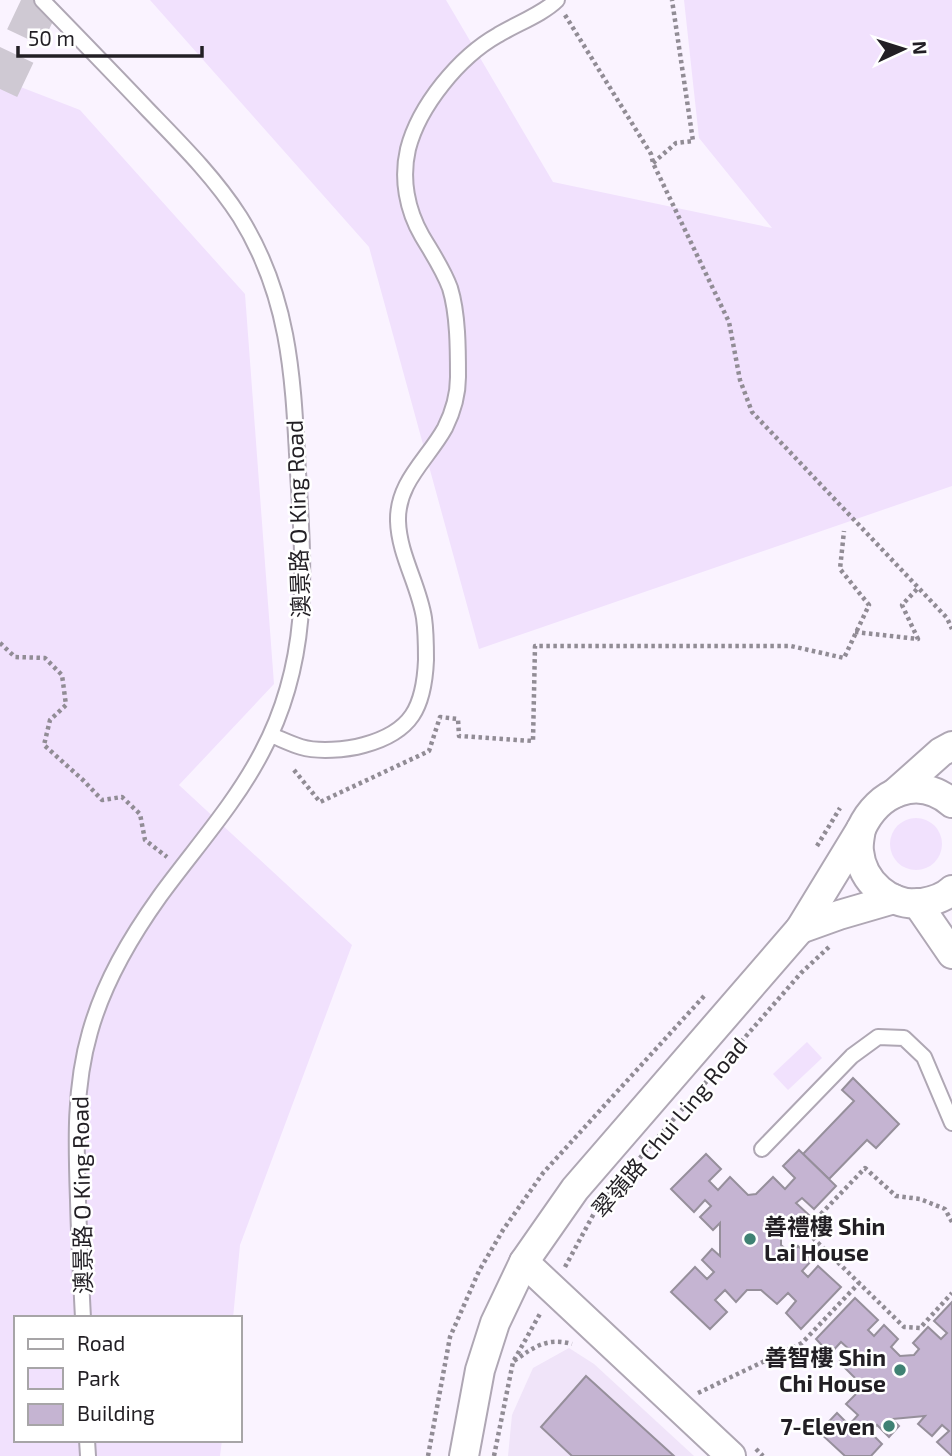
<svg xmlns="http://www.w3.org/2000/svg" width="952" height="1456" viewBox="0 0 952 1456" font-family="'Exo 2','Noto Sans TC',sans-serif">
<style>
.built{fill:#f0e4f9}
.green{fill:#f1e1fd}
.building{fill:#c5b4d2;stroke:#968f9b;stroke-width:2}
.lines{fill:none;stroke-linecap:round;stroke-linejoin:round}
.trunk-tunnel{stroke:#cfc9d3;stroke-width:38;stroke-dasharray:38 19;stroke-linecap:butt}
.service-casing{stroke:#afa7b4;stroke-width:18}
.minor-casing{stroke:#afa7b4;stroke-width:32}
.path{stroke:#918c95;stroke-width:4.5;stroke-dasharray:3.5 3.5;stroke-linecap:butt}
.service{stroke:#fff;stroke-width:14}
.minor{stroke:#fff;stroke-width:28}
.poi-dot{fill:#3f8173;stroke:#fff;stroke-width:2.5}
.labels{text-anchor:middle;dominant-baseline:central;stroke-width:5;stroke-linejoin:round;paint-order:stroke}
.street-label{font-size:23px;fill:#221f24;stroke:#fff}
.poi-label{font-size:23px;font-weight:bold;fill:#221f24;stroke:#fff;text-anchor:end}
</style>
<rect width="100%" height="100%" fill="#faf3ff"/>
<path class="built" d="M 569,1348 L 594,1364 L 694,1456 L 508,1456 L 512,1415 L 533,1368 Z"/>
<g class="green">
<path d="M 150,0 L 446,0 L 553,182 L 772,228 L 699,138 L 684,0 L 952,0 L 952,486 L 479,649 L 369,247 Z"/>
<path d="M 0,79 L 80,110 L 245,294 L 274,684 L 179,785 L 352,945 L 240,1245 L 233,1318 L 16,1318 L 16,1440 L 222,1440 L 220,1456 L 0,1456 Z"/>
<circle cx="916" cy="844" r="26"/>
<path d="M 807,1042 L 822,1058 L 788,1090 L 773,1074 Z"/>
</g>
<g class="building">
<path d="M 853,1078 L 899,1124 L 876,1148 L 867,1140 L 829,1179 L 803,1154 L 854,1101 L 842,1090 Z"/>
<path d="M 799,1150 L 836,1186 L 814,1209 L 802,1198 L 796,1203 L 809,1215 L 793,1232 L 787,1226 L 781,1232 L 781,1245 L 791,1254 L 798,1246 L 812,1260 L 802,1271 L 808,1277 L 818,1266 L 841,1287 L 801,1329 L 786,1313 L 796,1301 L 788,1293 L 777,1304 L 761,1290 L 747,1290 L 736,1302 L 725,1290 L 715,1300 L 727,1312 L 710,1329 L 671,1292 L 695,1267 L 707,1279 L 714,1272 L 702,1260 L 712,1249 L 720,1256 L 720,1223 L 713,1230 L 700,1217 L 711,1206 L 705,1200 L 694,1212 L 671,1189 L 706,1154 L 721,1169 L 709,1181 L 718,1190 L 730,1177 L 748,1195 L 756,1194 L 773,1177 L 785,1189 L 795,1178 L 783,1166 Z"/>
<path d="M 855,1298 L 878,1320 L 868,1330 L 874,1336 L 884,1325 L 898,1339 L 891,1347 L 900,1356 L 914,1355 L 919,1349 L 913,1343 L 928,1327 L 941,1339 L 947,1333 L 934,1321 L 952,1302 L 952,1456 L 937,1442 L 949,1431 L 942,1425 L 932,1436 L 918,1424 L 925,1416 L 892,1419 L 899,1426 L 889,1437 L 877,1425 L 870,1432 L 882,1444 L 871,1456 L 845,1456 L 819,1432 L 837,1413 L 849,1425 L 858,1415 L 846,1404 L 858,1392 L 856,1379 L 839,1362 L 850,1350 L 841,1342 L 830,1354 L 816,1339 Z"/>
<path d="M 586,1376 L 674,1456 L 572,1456 L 541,1427 Z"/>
</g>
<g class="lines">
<path class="trunk-tunnel" d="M 0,89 L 42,0"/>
<g class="service-casing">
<g id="service">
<path d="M 42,0 C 78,37 114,74 149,111 C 182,145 215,178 240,217 C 291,299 293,380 298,472 C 304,572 311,660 262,752 C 235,804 195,848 160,896 C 130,938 104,982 90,1032 C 74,1087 76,1144 78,1200 C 79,1239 81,1279 83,1318"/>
<path d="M 271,735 C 281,739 291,744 301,747 C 318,752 346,750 364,745 C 412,732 424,707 426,660 C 426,646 426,632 424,618 C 419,585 399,555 398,521 C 397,482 428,459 445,428 C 453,412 458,395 458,377 C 458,349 458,314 450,288 C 443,269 432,253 422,236 C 407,210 401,179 408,149 C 419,106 459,57 498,35 C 516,24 543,14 557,0"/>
<path d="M 762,1149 L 852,1056 L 878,1037 L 904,1038 L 924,1057 L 952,1123"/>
<path d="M 87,1440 L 88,1456"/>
</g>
</g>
<g class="minor-casing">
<g id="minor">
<path d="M 895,793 L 941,752 L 952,746"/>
<path d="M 861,829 C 860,836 858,844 859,851 C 862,882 890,907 922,903 C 933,901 944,898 952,890"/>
<path d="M 917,903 L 952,954"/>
<path d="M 800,929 L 839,915 L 894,899"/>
<path d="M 524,1262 L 731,1456"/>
<path d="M 464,1456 L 480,1370 L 495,1323 L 524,1262 L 575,1189 L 800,929 L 861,829 C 878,792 918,774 952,803"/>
</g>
</g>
<g class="path">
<path d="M 565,15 L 651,154 L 653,163 L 729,322 L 740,380 L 752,412 L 947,618 L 952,629"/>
<path d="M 653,163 L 676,143 L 693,141 L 672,0"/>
<path d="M 855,632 L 918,639 L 902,605 L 918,588"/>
<path d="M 0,643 L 15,657 L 45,658 L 62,675 L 66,705 L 50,720 L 44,745 L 84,781 L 102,800 L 122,797 L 140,814 L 145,840 L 167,857"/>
<path d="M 294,770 L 320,802 L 429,751 L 440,717 L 458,719 L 459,736 L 533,741 L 535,646 L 791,646 L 844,658 L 869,605 L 840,569 L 844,531"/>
<path d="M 817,846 L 840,808"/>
<path d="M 952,1222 L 945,1209 L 920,1199 L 896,1196 L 865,1168 L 818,1217 L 814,1239 L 904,1327 L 920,1328 L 952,1293"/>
<path d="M 565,1267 L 598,1206 L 801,973 L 830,946"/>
<path d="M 514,1361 C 534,1347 547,1337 572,1344"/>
<path d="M 698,1393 L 802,1343 L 859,1283"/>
<path d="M 756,1449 L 763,1456"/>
<path d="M 428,1456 L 450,1337 L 479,1271 L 503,1230 L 543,1173 L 705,995"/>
<path d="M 494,1456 L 513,1362 L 541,1312"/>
</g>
<use href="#service" class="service"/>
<use href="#minor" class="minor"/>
</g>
<g class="poi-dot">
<circle cx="750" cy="1239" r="7"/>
<circle cx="900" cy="1370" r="7"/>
<circle cx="889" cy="1426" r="7"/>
</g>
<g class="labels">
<g class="street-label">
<text transform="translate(297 519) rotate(-92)">澳景路 O King Road</text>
<text transform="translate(669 1127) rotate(-50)">翠嶺路 Chui Ling Road</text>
<text transform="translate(81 1195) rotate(-91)">澳景路 O King Road</text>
</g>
<g class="poi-label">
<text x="764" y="1226" text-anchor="start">善禮樓 Shin<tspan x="764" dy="26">Lai House</tspan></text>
<text x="886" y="1357">善智樓 Shin<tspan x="886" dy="26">Chi House</tspan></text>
<text x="875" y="1426">7-Eleven</text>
</g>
</g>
<rect x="14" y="1316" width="228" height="126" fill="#ffffff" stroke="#a7a5a7" stroke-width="2"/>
<rect x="28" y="1339" width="35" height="10" fill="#ffffff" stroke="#a7a5a7" stroke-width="2"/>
<text x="77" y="1351" font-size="21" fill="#221f24">Road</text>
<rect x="28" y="1368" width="35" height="21" fill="#f1e1fd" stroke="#a7a5a7" stroke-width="2"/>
<text x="77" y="1386" font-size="21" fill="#221f24">Park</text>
<rect x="28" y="1404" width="35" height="21" fill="#c5b4d2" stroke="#a7a5a7" stroke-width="2"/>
<text x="77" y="1421" font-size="21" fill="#221f24">Building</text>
<g transform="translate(903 49) rotate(86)" stroke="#ffffff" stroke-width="5" paint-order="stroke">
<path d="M0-5L12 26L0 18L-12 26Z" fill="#221f24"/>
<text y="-10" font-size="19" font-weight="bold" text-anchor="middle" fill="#221f24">N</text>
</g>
<path d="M18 46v10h184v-10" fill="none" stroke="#221f24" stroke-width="3.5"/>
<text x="28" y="46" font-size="21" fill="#221f24" stroke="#ffffff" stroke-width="5" paint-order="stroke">50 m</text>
</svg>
